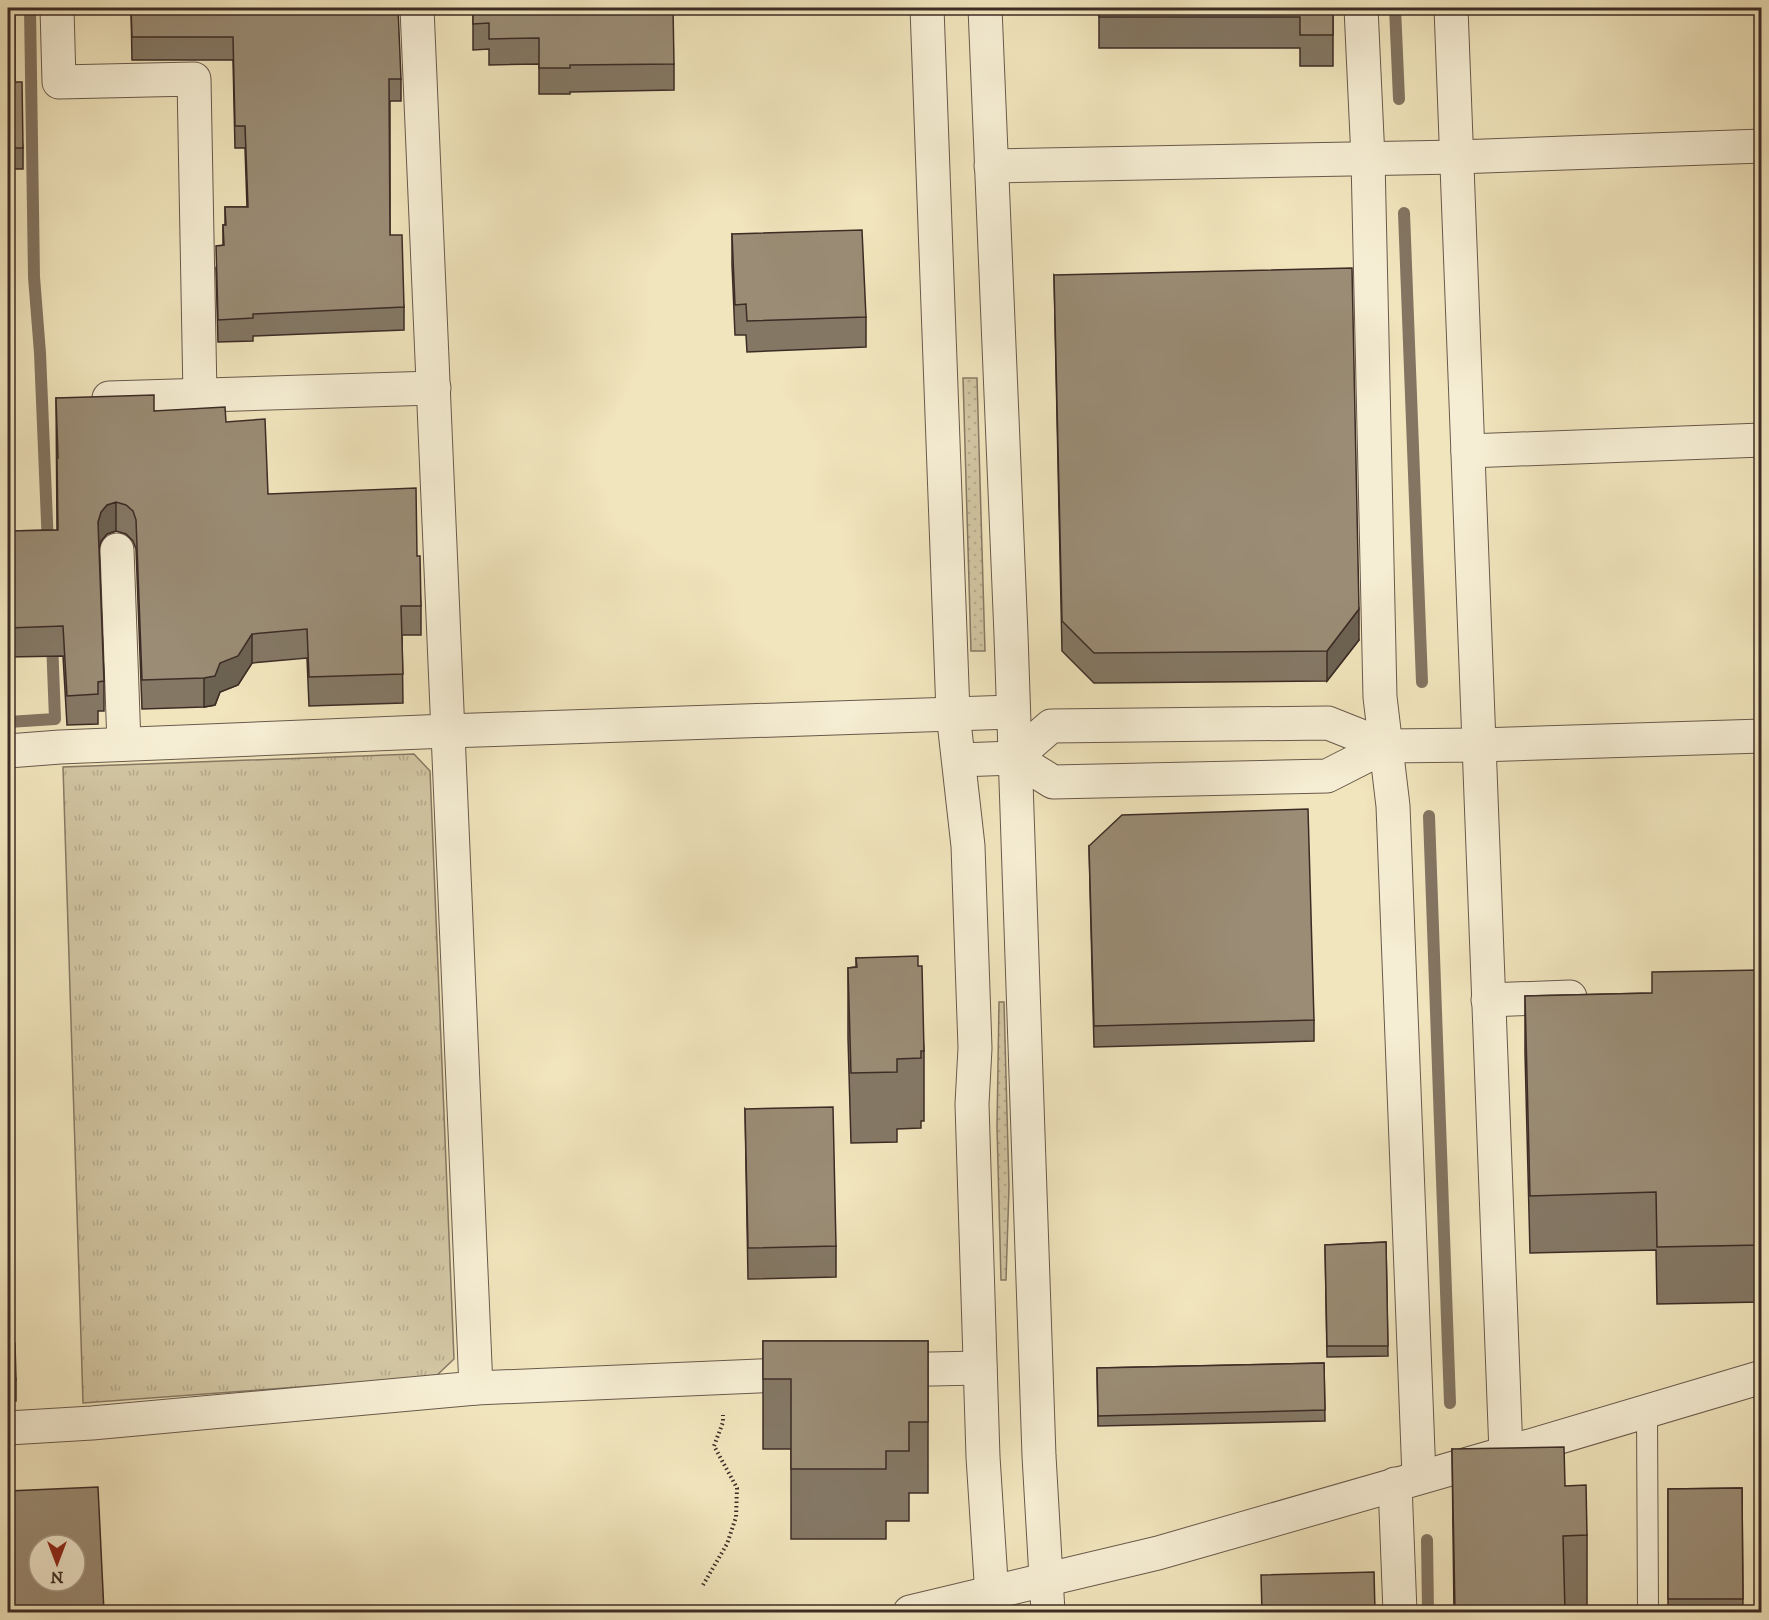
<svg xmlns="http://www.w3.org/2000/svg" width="1769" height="1620" viewBox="0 0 1769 1620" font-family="'IM FELL DW Pica',serif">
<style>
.grass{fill:url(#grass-dots);stroke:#877964;stroke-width:1.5}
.park{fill:url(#park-tufts);stroke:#877964;stroke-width:1.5}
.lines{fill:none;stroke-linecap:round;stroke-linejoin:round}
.stream{stroke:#837562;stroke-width:12}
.service-casing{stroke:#695a4c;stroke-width:22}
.minor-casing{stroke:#695a4c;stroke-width:35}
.tertiary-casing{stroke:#695a4c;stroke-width:35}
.path{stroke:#3c2c26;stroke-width:4;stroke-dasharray:1.5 3;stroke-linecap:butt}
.service{stroke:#f6eed4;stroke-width:20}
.minor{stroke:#f6eed4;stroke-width:33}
.tertiary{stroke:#f6eed4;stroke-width:33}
.wall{fill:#847865;stroke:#3c2c26;stroke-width:1.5}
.shaded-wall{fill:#6c6252;stroke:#3c2c26;stroke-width:1.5}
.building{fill:#9a8c75;stroke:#3c2c26;stroke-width:1.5;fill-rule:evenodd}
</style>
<defs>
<pattern id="grass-dots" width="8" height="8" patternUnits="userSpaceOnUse" patternTransform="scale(1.5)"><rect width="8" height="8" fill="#d2c6a3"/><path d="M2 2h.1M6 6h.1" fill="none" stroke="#b5aa8c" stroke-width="1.8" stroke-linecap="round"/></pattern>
<pattern id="park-tufts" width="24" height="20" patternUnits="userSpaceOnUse" patternTransform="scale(1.5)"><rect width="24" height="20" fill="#d2c6a3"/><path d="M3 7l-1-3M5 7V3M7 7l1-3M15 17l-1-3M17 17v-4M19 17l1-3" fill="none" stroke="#b5aa8c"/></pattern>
</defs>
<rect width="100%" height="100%" fill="#f1e5bd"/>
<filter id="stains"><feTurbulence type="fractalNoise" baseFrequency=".00333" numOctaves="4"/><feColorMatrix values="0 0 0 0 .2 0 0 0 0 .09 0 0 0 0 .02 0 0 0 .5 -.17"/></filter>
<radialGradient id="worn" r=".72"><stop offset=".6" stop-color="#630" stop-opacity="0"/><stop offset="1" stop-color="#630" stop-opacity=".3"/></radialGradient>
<g class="grass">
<path d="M 963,378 L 977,378 L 985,651 L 971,651 Z"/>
<path d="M 999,1002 L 1004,1002 L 1009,1187 L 1006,1280 L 1001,1280 L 997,1127 Z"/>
</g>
<path class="park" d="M 414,754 L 430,771 L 454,1359 L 435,1377 L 83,1403 L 63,767 Z"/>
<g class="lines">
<g class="stream">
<path d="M 30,8 L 34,277 L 40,353 L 48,546"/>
<path d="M 1395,8 L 1399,99"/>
<path d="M 1404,213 L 1422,682"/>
<path d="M 8,722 L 55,719 L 52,641"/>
<path d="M 1429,816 L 1450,1403"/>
<path d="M 1427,1540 L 1428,1612"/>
</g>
<g class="service-casing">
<path id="service" d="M 1647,1411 L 1648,1612"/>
</g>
<g class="minor-casing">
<g id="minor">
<path d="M 57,8 L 59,82 L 194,79 L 200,395"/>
<path d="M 417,8 L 476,1388"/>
<path d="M 1361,8 L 1368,159 L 1380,697 L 1393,806 L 1419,1477"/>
<path d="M 1451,8 L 1506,1453"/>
<path d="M 109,398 L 434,388"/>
<path d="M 1468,451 L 1762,440"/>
<path d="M 117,550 L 124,744"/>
<path d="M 8,751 L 60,747 L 447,731 L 1012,712"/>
<path d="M 1488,1000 L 1570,997"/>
<path d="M 883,1370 L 980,1368"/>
<path d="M 8,1428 L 92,1423 L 476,1388 L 808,1374"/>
<path d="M 1395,1484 L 1400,1612"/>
</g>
</g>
<g class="tertiary-casing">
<g id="tertiary">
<path d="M 927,8 L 953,713 L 968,846 L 975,1048 L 972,1104 L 983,1457 L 993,1612"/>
<path d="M 985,8 L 1011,635 L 1039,1456 L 1048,1612"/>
<path d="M 991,166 L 1457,157 L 1762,146"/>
<path d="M 1014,758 L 1051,726 L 1328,723 L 1386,746 L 1478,745 L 1762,736"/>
<path d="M 959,760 L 1014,758 L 1053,782 L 1327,776 L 1386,746"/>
<path d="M 910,1612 L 1158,1553 L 1506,1453 L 1762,1377"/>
</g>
</g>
<path class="path" d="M 703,1585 L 727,1544 L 736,1517 L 737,1488 L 714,1446 L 723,1422 L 723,1415"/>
<use href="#service" class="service"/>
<use href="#minor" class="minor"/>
<use href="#tertiary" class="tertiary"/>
</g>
<g class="wall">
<path d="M 8,8 L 15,82 L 23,148 L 23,169 L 8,169 Z"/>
<path d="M 131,8 L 401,79 L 401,101 L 390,101 L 390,235 L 404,307 L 404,330 L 253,336 L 253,341 L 218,342 L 216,268 L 223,245 L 223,225 L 225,225 L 225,207 L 247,207 L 245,148 L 235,148 L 233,60 L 132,60 Z"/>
<path d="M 473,8 L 674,64 L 674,90 L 570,92 L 570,94 L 539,94 L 539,64 L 489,65 L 489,49 L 473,50 Z"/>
<path d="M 1099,8 L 1333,8 L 1333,66 L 1300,66 L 1300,48 L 1099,48 Z"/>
<path d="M 732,234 L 866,317 L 866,347 L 747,352 L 746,335 L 735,335 L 732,265 Z"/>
<path d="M 1054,275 L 1359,640 L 1327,681 L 1094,683 L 1062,651 Z"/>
<path d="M 56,398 L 154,411 L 226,422 L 268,494 L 417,556 L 421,606 L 421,635 L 402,635 L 403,703 L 309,706 L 307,658 L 252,663 L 238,685 L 220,692 L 215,705 L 204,707 L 142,709 L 136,549 L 133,541 L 126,534 L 116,531 L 107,534 L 101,541 L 99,547 L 104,681 L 104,711 L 98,711 L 98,724 L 67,725 L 63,656 L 8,657 L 8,531 L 57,530 Z"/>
<path d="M 1089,846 L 1314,1020 L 1314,1041 L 1094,1047 Z"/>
<path d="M 856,958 L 918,966 L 924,1051 L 924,1121 L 921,1121 L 921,1128 L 897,1129 L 897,1142 L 851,1143 L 848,1038 L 848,968 L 856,967 Z"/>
<path d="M 1761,970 L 1761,1302 L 1657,1304 L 1656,1250 L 1530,1253 L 1525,1053 L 1525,996 L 1652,993 Z"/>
<path d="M 745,1109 L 836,1246 L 836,1277 L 748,1279 Z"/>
<path d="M 1386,1242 L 1388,1356 L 1327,1357 L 1325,1245 Z"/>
<path d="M 763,1341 L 928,1341 L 928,1493 L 909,1493 L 909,1521 L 886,1521 L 886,1539 L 791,1539 L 791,1449 L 763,1449 Z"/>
<path d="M 8,1343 L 16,1380 L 16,1401 L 8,1401 Z"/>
<path d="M 1324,1363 L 1325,1421 L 1098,1426 L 1097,1368 Z"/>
<path d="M 1452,1449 L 1565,1486 L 1587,1535 L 1587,1612 L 1454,1612 Z"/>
<path d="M 1742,1488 L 1743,1609 L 1668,1610 L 1668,1489 Z"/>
<path d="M 8,1491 L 104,1612 L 9,1612 L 8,1578 Z"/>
</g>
<g class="shaded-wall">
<path d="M 116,502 L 116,531 L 107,534 L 101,541 L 98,551 L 98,522 L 101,512 L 107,505 Z"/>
<path d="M 1359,609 L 1359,640 L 1327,681 L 1327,651 Z"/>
<path d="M 252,634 L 252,663 L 238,685 L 220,692 L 215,705 L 204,707 L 204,678 Z"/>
</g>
<g class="building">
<path d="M 8,8 L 15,8 L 15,82 L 22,82 L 23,148 L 8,148 Z"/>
<path d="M 131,8 L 398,8 L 401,79 L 389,79 L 390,235 L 402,235 L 404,307 L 253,314 L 253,318 L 218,320 L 216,246 L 224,245 L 223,225 L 226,225 L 225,207 L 248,207 L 245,126 L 235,126 L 233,37 L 132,37 Z"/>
<path d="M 473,8 L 673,8 L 674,64 L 570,65 L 570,68 L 539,68 L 539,38 L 489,39 L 489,23 L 473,24 Z"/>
<path d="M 1099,8 L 1333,8 L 1333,35 L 1300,35 L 1300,17 L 1099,17 Z"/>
<path d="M 862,230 L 866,317 L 747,321 L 746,304 L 735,305 L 732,234 Z"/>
<path d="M 1352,268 L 1359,609 L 1327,651 L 1094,653 L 1062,621 L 1054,275 Z"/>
<path d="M 154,395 L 154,411 L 225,407 L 226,422 L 265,419 L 268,494 L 416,488 L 417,556 L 420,556 L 421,606 L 401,606 L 403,674 L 309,677 L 307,629 L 252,634 L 238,656 L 220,663 L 215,676 L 204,678 L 142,680 L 136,520 L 133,511 L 126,505 L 116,502 L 107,505 L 101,512 L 98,522 L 104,681 L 98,682 L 98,694 L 67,696 L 63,626 L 8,628 L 8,531 L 58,530 L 57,458 L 58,458 L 56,398 Z"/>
<path d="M 1308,809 L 1314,1020 L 1094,1026 L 1089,846 L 1122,815 Z"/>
<path d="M 918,956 L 918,966 L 922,966 L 924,1051 L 921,1051 L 921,1058 L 897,1059 L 897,1072 L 851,1073 L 848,968 L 857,967 L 856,958 Z"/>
<path d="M 1761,970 L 1761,1245 L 1657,1247 L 1656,1192 L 1530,1196 L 1525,996 L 1652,993 L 1652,972 Z"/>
<path d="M 833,1107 L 836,1246 L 748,1248 L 745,1109 Z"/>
<path d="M 1386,1242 L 1388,1346 L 1327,1346 L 1325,1245 Z"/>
<path d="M 763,1341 L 928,1341 L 928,1422 L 909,1422 L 909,1451 L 886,1451 L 886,1469 L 791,1469 L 791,1379 L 763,1379 Z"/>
<path d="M 8,1343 L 15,1343 L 16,1380 L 8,1380 Z"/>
<path d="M 1324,1363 L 1325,1410 L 1098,1416 L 1097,1368 Z"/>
<path d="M 1564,1447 L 1565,1486 L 1586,1485 L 1587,1535 L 1563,1536 L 1565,1612 L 1455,1612 L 1452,1449 Z"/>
<path d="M 98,1487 L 104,1612 L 10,1612 L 8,1557 L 8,1491 ZM 39,1545 L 75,1545 L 75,1581 L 39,1581 Z"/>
<path d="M 1742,1488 L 1743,1599 L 1668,1599 L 1668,1489 Z"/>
<path d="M 1374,1572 L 1375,1612 L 1262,1612 L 1261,1575 Z"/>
</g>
<rect width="1769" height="1620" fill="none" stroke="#f1e5bd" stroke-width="30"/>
<rect x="9" y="9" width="1751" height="1602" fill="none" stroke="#3c2c26" stroke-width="3"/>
<rect x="15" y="15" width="1739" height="1590" fill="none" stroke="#3c2c26" stroke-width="1.5"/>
<g transform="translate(57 1563) rotate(180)"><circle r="28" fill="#f6eed4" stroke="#aca08e" stroke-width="1.5"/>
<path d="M0-4.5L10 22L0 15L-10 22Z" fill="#8f2418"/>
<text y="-9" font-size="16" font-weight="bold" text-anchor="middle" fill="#3c2c26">N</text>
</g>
<rect width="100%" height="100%" filter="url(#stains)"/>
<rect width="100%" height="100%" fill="url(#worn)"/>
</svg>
